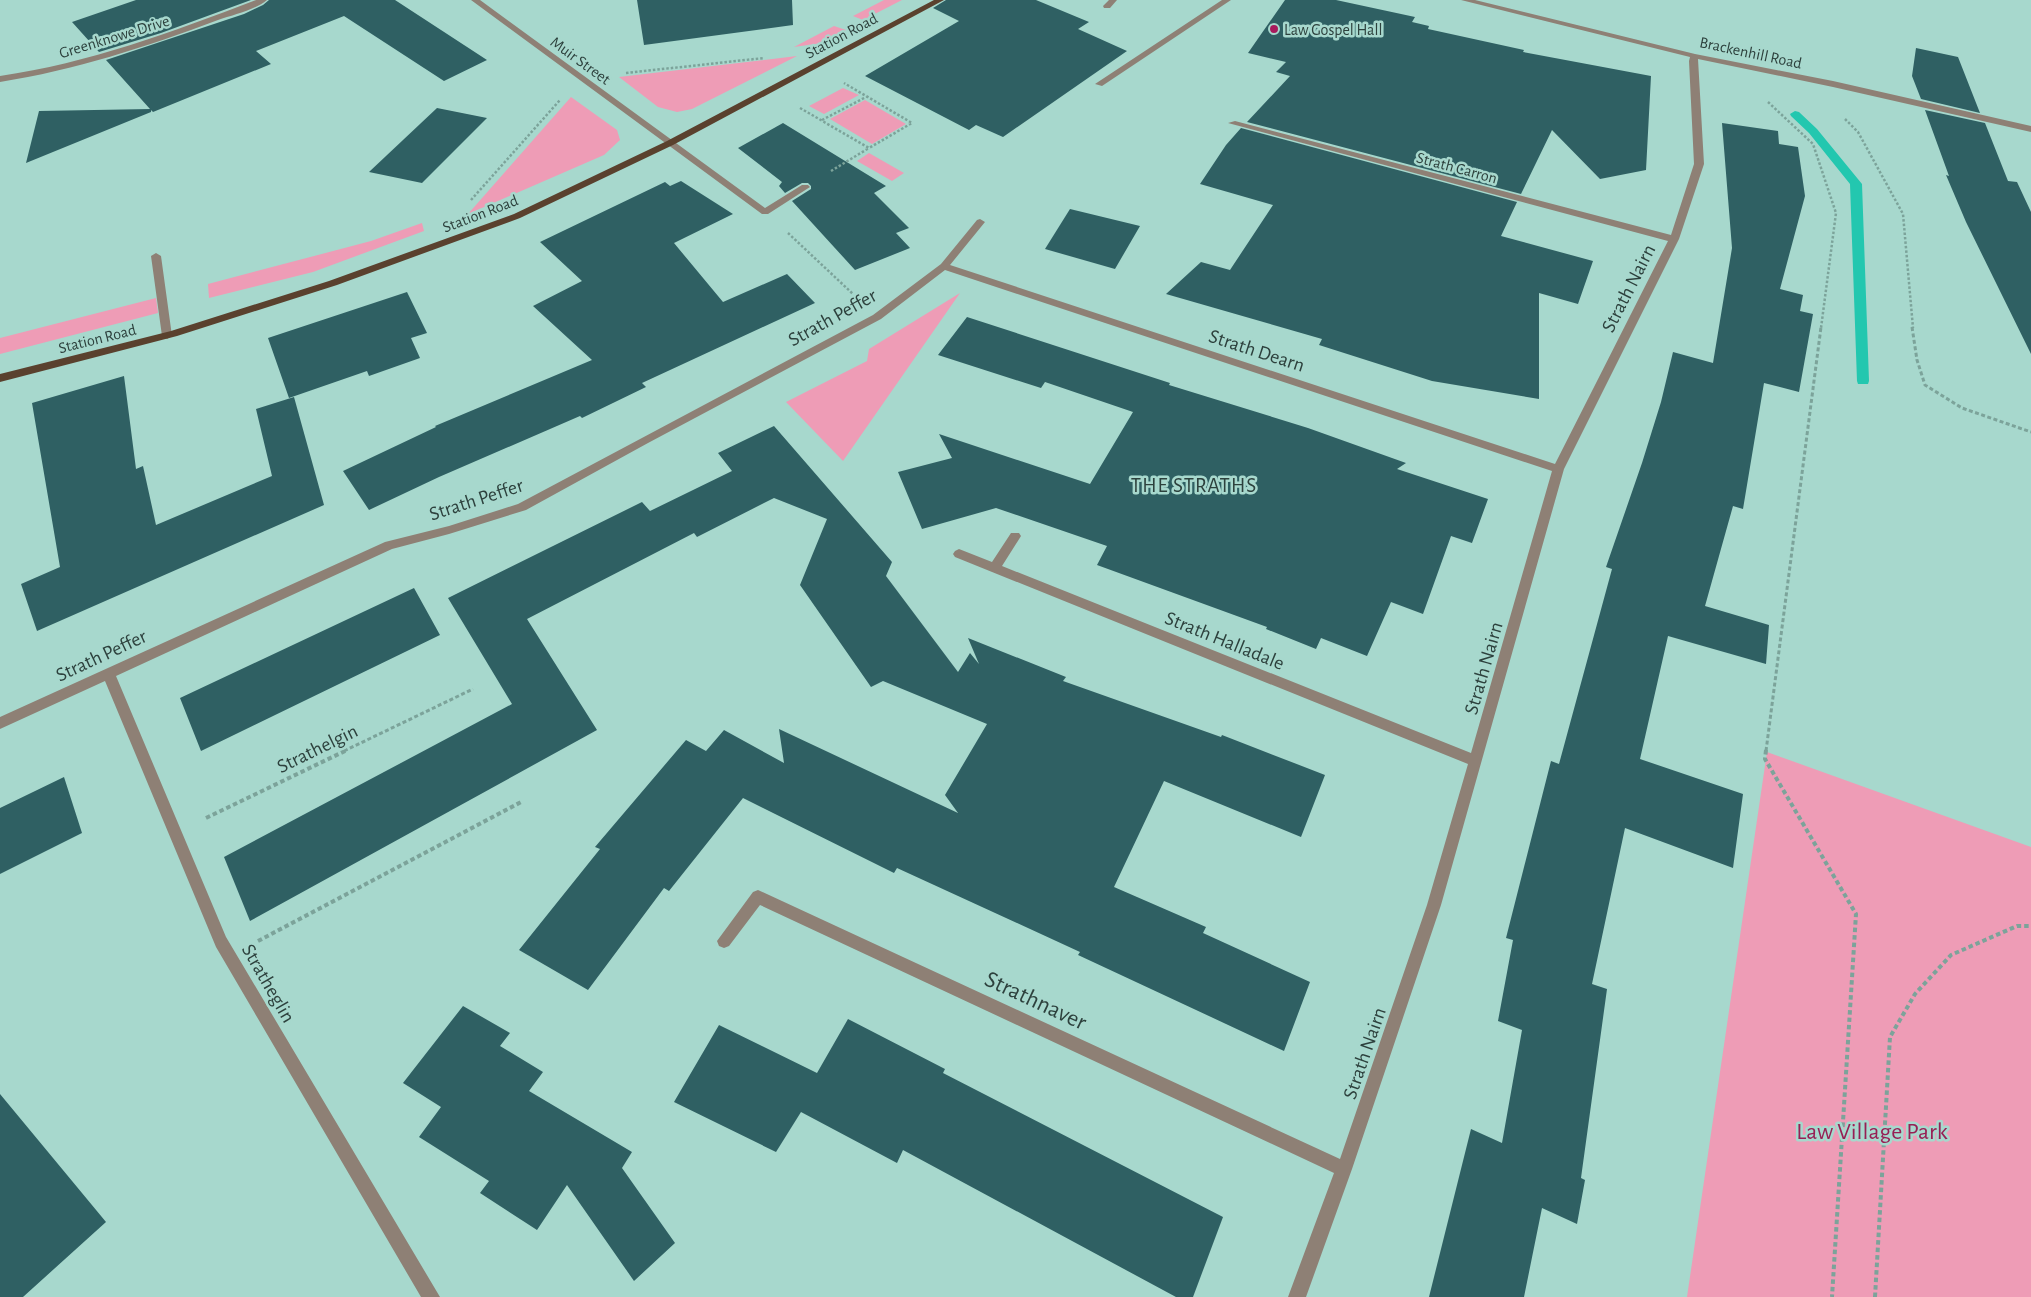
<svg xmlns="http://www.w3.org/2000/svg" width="2031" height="1297" viewBox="0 0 2031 1297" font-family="'Alegreya Sans',sans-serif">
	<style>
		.green { fill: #ee9cb6 }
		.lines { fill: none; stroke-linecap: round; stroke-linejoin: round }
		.stream { fill: #23c7af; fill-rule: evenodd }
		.building { fill: #2f6063 }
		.path-far2 { stroke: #7ca39a; stroke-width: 2.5; stroke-dasharray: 2.5 2; stroke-linecap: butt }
		.path-far1 { stroke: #7ca39a; stroke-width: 3; stroke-dasharray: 4 2.5; stroke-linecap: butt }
		.path { stroke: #7ca39a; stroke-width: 4; stroke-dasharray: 4.5 3; stroke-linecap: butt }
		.minor { fill: #8e8075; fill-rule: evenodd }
		.major { fill: #5a412e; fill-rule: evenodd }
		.poi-dot { fill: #a71a5c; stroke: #a7d8cd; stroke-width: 2 }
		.labels { text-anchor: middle; stroke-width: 5; stroke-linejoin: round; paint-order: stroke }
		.far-poi-label { font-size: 16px; fill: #2d413d; stroke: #a7d8cd; text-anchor: start }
		.far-street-label { font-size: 16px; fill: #2d413d; stroke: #a7d8cd }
		.street-label { font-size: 20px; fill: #2d413d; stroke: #a7d8cd }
		.neighbourhood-label { font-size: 21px; letter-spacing: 1px; fill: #2d413d; stroke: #a7d8cd }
		.near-street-label { font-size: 24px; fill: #2d413d; stroke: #a7d8cd }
		.near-park-label { font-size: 24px; fill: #971f54; stroke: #a7d8cd }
	</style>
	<rect width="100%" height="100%" fill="#a7d8cd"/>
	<path class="green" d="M884,0h18l-39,20 -10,-4z
		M834,26l12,4 -24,13 -28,4z
		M797,56l-105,53 -15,3 -19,-5 -39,-30z
		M843,88l16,7 -35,19 -15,-8z
		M571,97l46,33 3,10 -16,15 -136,59z
		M865,100l41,24 -34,20 -42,-25z
		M869,153l35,20 -12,8 -35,-20z
		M422,223l2,8 -111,41 -104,26 -1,-14 163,-43z
		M960,293l-117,168 -57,-59 81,-41 2,-12z
		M156,298l2,15 -158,41v-16z
		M1767,752l264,95v450h-344z"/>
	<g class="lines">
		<path class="stream" d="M1795,111l4,1 18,17 45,55 7,197 -1,3h-10l-1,-3 -7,-197 -41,-51 -18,-17 -1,-2z"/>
	</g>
	<path class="building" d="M136,0h115l-90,33 -62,19 -27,-30z
		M269,0h126l92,60 -43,21 -100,-65 -88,35 15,13 -118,48 -2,-2v2l-125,51 13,-52 111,-2 -44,-49 138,-46 19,-9z
		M637,0h155l1,25 -149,20z
		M946,0h90l53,22 -11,7 49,22 -124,86 -27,-12 -7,5 -104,-54 94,-55 -26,-13z
		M1285,0h51l79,17 -3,5 17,4 -1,3 96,21 -1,2 128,24 -5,94 -46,9 -48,-49 -31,64 -274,-72 43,-46 -14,-4 10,-10 -38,-9z
		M1916,48l42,9 22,56 -59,-14 -9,-23z
		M437,108l50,10 -65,65 -53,-11z
		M1925,110l60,13 23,58 9,1 14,30v142l-65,-132 -20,-47 3,1z
		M783,123l103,63 -12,7 35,35 -13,5 14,15 -55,22 -63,-69 19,-12v-3l-3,-3h-6l-17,10 -6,-7 3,-4 -44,-34z
		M1722,123l56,8 1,13 19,3 7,49 -25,93 23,6 -3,16 13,3 -14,78 -35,-9 -21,126 -10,-3 -28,100 64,19 -3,39 -98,-28 -28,123 103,35 -10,74 -108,-40 -33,156 15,5 -26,189 4,2 -8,44 -35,-16 -18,89h-95l42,-168 31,14 20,-113 -24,-9 15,-81 -7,-2 45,-177 8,3 53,-195 -6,-2 36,-104 19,-61 12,-50 40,11 19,-115z
		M1241,128l276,74 -16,34 92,25 -15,43 -39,-11v106l-107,-18 -113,-36 3,-6 -156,-45 35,-32 29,8 43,-65 -73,-21 26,-39z
		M681,181l52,33 -59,29 49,59 64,-28 28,29 -173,80 4,4 -64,31 -2,-2 -141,61 -70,33 -26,-39 93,-44 -1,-1 157,-66 -59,-54 49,-25 -42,-39 125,-60 5,4z
		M1070,209l70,17 -25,43 -70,-20z
		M407,292l20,41 -16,5 9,20 -51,18 -2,-5 -78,27 -21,-60z
		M967,317l203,66 -1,2 139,43 98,35 -9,6 91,30 -16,44 -21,-7 -28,78 -32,-12 -24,54 -46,-18 -5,11 -50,-20 1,-2 -170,-62 10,-19 -111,-38 -74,21 -24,-57 54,-14 -13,-24 151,50 43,-72 -88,-30 -4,6 -103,-33z
		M124,376l12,93 7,-3 13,59 116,-49 -16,-67 38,-12 30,108 -287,126 -16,-47 39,-17 -28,-164z
		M774,426l118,136 -6,14 72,96 12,-19 9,11 -11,-26 98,39 -3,4 158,56 1,-2 103,40 -24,62 -137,-56 -50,106 92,40 -3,6 107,49 -26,69 -206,-96 2,-3 -183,-84 -3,5 -151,-75 -74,93 -5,-3 -76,102 -69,-40 81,-101 -5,-2 91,-107 20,11 18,-21 60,33 -5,-34 179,84 -13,-18 42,-71 -104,-43 -12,6 -71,-102 27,-66 -53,-21 -77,39 -3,-4 -167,86 70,111 -347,191 -26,-64 288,-153 -64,-106 194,-96 8,9 82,-40 -14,-18z
		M414,588l26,47 -239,116 -21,-53z
		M64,777l18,56 -82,41v-66z
		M463,1006l47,27 -10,13 43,26 -14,19 103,61 -10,16 53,75 -41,38 -67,-96 -30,45 -57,-37 9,-12 -70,-44 22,-30 -38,-24z
		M848,1019l97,50 -2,4 280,144 -30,80h-17l-273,-147 -6,13 -96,-51 -25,40 -102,-50 45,-77 98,48z
		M0,1094l106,128 -83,75h-23z"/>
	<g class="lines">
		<path class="path-far2" d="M626,73l138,-15
			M1768,102l45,42 23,69 -15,115
			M800,108l69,40 43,-25 -68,-40
			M1845,119l13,13 45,82 10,114
			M822,120l44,-23
			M831,171l38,-23
			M471,200l89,-100
			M788,233l65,61"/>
		<path class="path-far1" d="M1912,327l5,33 8,25 37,23 69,24
			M344,751l129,-62
			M1766,751l55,-424"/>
		<path class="path" d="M1766,750l-1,9 91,155 -24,383
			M206,818l141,-68
			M258,941l265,-140
			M1875,1297l15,-260 25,-43 36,-39 66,-29h14"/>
		<path class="minor" d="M256,0h11c-12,10 -34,15 -49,20 -72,27 -143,50 -218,62v-6c89,-13 172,-44 256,-76z
			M471,0h9l285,208 37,-23h6l2,2 -42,27h-6z
			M1109,0h8l-7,8h-6l-1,-2z
			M1222,0h9l-129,86 -7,-2z
			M1461,0h14l220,54 138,27 198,45v6l-198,-45 -135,-28 6,105 -25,75 -115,230 -123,436 -89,264 -46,128h-18l46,-124 -574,-268 -31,41 -5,2 -5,-2 -2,-5 36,-49 5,-2 582,269 87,-254 41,-141 -513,-207 -2,-3 2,-3 4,-2 33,13 19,-29h8l2,3 -19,30 469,187 81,-282 -607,-201 -64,49 -233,124 -122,67 -77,24 -57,15 -276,127 110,261 214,360h-19l-205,-350 -111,-266 -105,48v-12l385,-175 64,-16 69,-22 355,-189 68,-51 36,-44 3,-1 5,3 -35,43 605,199 113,-223 -440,-118 7,-2 436,114 23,-71 -5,-103 1,-4z
			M156,253l5,3 11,80 -5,3 -5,-3 -11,-80z"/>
		<path class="major" d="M934,0h10l-271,145 -153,73 -183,67 -160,51 -177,46v-8l171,-43 158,-50 185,-67 153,-73z"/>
	</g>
	<circle class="poi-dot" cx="1274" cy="29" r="5"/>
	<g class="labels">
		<g class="far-poi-label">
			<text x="1284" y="35">Law Gospel Hall</text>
		</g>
		<g class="far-street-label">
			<text transform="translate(841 35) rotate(-28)" y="6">Station Road</text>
			<text transform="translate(114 36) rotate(-17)" y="6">Greenknowe Drive</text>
			<text transform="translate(1751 52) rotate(12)" y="6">Brackenhill Road</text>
			<text transform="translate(581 60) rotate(36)" y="6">Muir Street</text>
			<text transform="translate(1457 167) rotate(15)" y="6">Strath Carron</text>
			<text transform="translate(480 213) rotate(-21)" y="6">Station Road</text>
			<text transform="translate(97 338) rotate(-14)" y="6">Station Road</text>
		</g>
		<g class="street-label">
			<text transform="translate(1628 288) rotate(-63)" y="7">Strath Nairn</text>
			<text transform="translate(832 317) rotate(-29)" y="7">Strath Peffer</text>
			<text transform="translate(1257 350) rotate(18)" y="7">Strath Dearn</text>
			<text transform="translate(476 499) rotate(-18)" y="7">Strath Peffer</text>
			<text transform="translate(1225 640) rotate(22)" y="7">Strath Halladale</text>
			<text transform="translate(101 655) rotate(-25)" y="7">Strath Peffer</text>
			<text transform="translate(1483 668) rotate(-74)" y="7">Strath Nairn</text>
			<text transform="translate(317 748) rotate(-26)" y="7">Strathelgin</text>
			<text transform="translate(269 983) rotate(60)" y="7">Stratheglin</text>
			<text transform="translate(1364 1053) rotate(-71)" y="7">Strath Nairn</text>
		</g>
		<g class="neighbourhood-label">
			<text x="1194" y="492">THE STRATHS</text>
		</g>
		<g class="near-street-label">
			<text transform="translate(1036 1000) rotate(25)" y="8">Strathnaver</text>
		</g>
		<g class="near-park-label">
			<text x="1872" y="1139">Law Village Park</text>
		</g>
	</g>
</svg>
